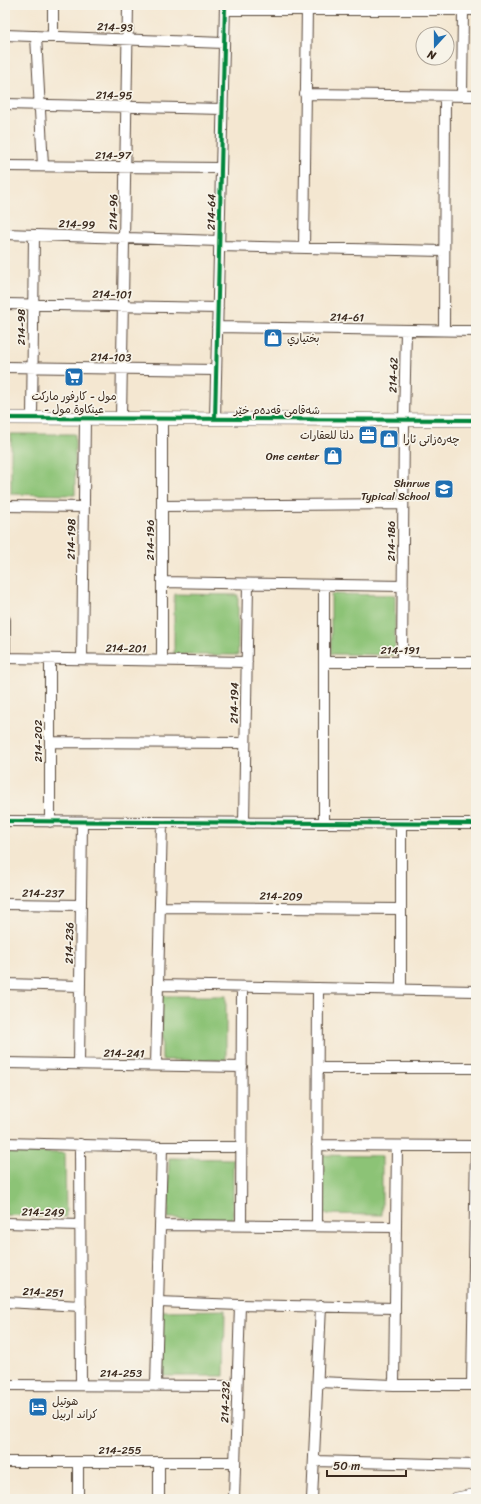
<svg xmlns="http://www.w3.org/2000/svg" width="481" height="1504" viewBox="0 0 481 1504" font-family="Sriracha,'Playpen Sans Arabic',sans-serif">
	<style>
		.green { fill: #8cc376; stroke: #64764a }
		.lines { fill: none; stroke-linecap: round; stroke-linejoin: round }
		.minor-casing { stroke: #574639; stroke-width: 12 }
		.tertiary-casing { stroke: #574639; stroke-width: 14 }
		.minor { stroke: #fff; stroke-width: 10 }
		.tertiary { stroke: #fff; stroke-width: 13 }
		.cycleway-casing { stroke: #f7f3e8; stroke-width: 6 }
		.cycleway { stroke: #00873e; stroke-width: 4 }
		.labels { text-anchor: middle; stroke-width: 3.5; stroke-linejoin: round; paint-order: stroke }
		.street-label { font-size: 11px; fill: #3b2a1e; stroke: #f7f3e8 }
		.poi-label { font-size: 11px; fill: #3b2a1e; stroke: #f7f3e8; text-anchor: start }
	</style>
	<rect width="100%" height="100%" fill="#f7f3e8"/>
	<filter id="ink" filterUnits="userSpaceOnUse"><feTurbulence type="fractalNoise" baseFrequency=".025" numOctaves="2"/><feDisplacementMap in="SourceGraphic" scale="8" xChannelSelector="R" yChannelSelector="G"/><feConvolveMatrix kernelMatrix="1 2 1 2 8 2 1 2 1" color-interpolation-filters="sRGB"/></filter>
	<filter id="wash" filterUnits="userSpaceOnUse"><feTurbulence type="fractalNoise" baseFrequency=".012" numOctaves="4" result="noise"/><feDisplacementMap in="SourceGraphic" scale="16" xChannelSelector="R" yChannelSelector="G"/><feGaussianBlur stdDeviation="0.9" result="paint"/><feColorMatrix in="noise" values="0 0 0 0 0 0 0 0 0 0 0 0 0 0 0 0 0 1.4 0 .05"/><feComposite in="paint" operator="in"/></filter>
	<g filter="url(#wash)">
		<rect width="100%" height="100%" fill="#f4e7d1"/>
		<path class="green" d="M11,434h64v61l-64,-1z
			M174,594l64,1v60h-64z
			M331,594l64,1v60l-64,-1z
			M161,996h65v64h-64z
			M5,1152l60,1 1,64 -61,-2z
			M322,1155l60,1v59l-60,-1z
			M169,1158l64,1v60l-65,-1z
			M225,1310l-1,66h-62l-1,-65z"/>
	</g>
	<g filter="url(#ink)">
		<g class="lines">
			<defs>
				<path id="minor" d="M53,5v31
					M225,10h251
					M5,35l219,8
					M36,36l7,130
					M305,94l171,2
					M462,96l1,-86
					M5,104l218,5
					M5,166l216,2
					M5,234l214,7
					M219,246l225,5
					M304,248l3,-243
					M5,304l213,4
					M217,327l259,4
					M444,330l1,-234
					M5,367l211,3
					M32,418l2,-183
					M121,418l7,-413
					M215,419l10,-414
					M5,506l79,1
					M162,506l241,-2
					M162,582l241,4
					M324,585v238
					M5,620v38
					M5,658l242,4
					M50,659v163
					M82,659l3,-240
					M162,660v-241
					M324,662h152
					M402,662l2,-242 2,-90
					M50,742l195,1
					M5,821l471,3
					M244,823l4,-239
					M401,824v165
					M5,904l76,1
					M160,907l241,2
					M5,984l75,2
					M158,985l318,6
					M5,1063l237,4
					M79,1064l3,-242
					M156,1065l6,-242
					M318,1068h158
					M5,1143l157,4h79
					M80,1144l1,241
					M317,1145l159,1
					M5,1223l75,2
					M160,1225l236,2
					M241,1225l1,-238
					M317,1226l1,-238
					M5,1302l76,4
					M158,1302l82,3 155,3
					M318,1382l76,3h82
					M5,1385l232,1
					M394,1385l3,-239
					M472,1385l4,-239
					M156,1386l6,-239
					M314,1461l162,4
					M5,1462h230
					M78,1499v-37
					M159,1499v-37
					M234,1499l6,-194
					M312,1499l9,-193"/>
				<path id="tertiary" d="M5,418l471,2
					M456,1499l20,-4"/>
			</defs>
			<use href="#minor" class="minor-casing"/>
			<use href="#tertiary" class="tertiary-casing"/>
			<use href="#minor" class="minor"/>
			<use href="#tertiary" class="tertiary"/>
			<defs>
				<path id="cycleway" d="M5,418l471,2
					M215,419l10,-414
					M5,821l471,3"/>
			</defs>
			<use href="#cycleway" class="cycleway-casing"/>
			<use href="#cycleway" class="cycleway"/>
		</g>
	</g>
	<defs>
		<symbol id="shop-square" viewBox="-11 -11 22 22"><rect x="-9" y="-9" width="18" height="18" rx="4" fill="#1f6fb2" stroke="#f7f3e8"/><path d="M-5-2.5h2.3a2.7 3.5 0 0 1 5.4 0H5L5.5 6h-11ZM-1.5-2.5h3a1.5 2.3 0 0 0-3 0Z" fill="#fff"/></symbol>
		<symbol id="supermarket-square" viewBox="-11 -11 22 22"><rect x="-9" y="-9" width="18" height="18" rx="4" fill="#1f6fb2" stroke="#f7f3e8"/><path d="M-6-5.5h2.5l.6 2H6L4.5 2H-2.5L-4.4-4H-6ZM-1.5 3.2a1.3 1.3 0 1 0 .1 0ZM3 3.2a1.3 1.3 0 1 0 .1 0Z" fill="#fff"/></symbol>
		<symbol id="office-square" viewBox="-11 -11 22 22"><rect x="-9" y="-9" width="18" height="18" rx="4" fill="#1f6fb2" stroke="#f7f3e8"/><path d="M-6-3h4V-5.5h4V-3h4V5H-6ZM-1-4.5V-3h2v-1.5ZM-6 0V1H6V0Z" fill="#fff"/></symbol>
		<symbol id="school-square" viewBox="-11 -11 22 22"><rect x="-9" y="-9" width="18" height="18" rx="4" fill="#1f6fb2" stroke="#f7f3e8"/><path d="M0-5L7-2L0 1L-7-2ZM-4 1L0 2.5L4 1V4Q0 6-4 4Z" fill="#fff"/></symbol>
		<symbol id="hotel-square" viewBox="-11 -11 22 22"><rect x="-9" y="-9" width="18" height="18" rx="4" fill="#1f6fb2" stroke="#f7f3e8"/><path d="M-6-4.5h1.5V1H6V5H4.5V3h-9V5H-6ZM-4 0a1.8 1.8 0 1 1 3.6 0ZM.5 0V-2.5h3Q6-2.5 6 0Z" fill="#fff"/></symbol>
	</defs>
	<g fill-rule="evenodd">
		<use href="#shop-square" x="262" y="327" width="22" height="22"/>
		<use href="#supermarket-square" x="63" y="366" width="22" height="22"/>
		<use href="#office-square" x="357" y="424" width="22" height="22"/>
		<use href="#shop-square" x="378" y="428" width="22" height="22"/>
		<use href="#shop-square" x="322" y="445" width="22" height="22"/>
		<use href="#school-square" x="433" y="478" width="22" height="22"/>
		<use href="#hotel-square" x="27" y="1396" width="22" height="22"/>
	</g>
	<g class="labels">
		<g class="street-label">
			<text transform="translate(115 27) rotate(2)" y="4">214-93</text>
			<text transform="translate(114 95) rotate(1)" y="4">214-95</text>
			<text x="113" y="159">214-97</text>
			<text transform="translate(113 212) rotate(-89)" y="4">214-96</text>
			<text transform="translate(211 212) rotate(-89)" y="4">214-64</text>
			<text transform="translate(77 224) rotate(2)" y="4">214-99</text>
			<text transform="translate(112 294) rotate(1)" y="4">214-101</text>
			<text transform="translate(347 317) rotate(1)" y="4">214-61</text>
			<text transform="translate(21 327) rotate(-90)" y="4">214-98</text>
			<text transform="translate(111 357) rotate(1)" y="4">214-103</text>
			<text transform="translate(393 375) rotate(-88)" y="4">214-62</text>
			<text x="277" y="414">شەقامی قەدەم خێر</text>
			<text transform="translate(71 539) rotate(-89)" y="4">214-198</text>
			<text transform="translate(150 540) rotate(-90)" y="4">214-196</text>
			<text transform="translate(391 541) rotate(-90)" y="4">214-186</text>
			<text transform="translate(126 648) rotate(1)" y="4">214-201</text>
			<text x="400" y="654">214-191</text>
			<text transform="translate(234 703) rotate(-89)" y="4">214-194</text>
			<text transform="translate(38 741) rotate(-90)" y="4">214-202</text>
			<text transform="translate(43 893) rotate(1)" y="4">214-237</text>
			<text transform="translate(281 896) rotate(1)" y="4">214-209</text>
			<text transform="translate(69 943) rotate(-89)" y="4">214-236</text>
			<text transform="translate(124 1053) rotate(1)" y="4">214-241</text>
			<text transform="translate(43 1212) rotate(1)" y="4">214-249</text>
			<text transform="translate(43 1292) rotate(3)" y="4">214-251</text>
			<text x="121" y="1377">214-253</text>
			<text transform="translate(225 1402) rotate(-88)" y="4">214-232</text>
			<text x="120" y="1454">214-255</text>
		</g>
		<g class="poi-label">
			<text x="287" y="342">بختياري</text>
			<text x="74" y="400" text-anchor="middle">مول - كارفور ماركت<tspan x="74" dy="13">- عينكاوة مول</tspan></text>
			<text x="354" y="439" text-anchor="end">دلتا للعقارات</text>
			<text x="403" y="443">چەرەزاتی ئارا</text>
			<text x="319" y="460" text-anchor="end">One center</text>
			<text x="430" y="487" text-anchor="end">Shnrwe<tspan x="430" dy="13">Typical School</tspan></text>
			<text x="52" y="1405">هوتيل<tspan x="52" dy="13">كراند اربيل</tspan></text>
		</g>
	</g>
	<rect width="481" height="1504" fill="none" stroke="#f7f3e8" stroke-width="20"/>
	<g transform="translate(435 46) rotate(201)"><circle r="19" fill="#f7f3e8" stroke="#aca397"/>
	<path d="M0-3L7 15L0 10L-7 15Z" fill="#1f6fb2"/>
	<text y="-6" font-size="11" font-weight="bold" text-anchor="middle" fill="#3b2a1e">N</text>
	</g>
	<path d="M327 1470v6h79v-6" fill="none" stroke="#3b2a1e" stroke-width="2"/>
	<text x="333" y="1470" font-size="12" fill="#3b2a1e" stroke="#f7f3e8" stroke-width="3" paint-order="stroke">50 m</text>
</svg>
